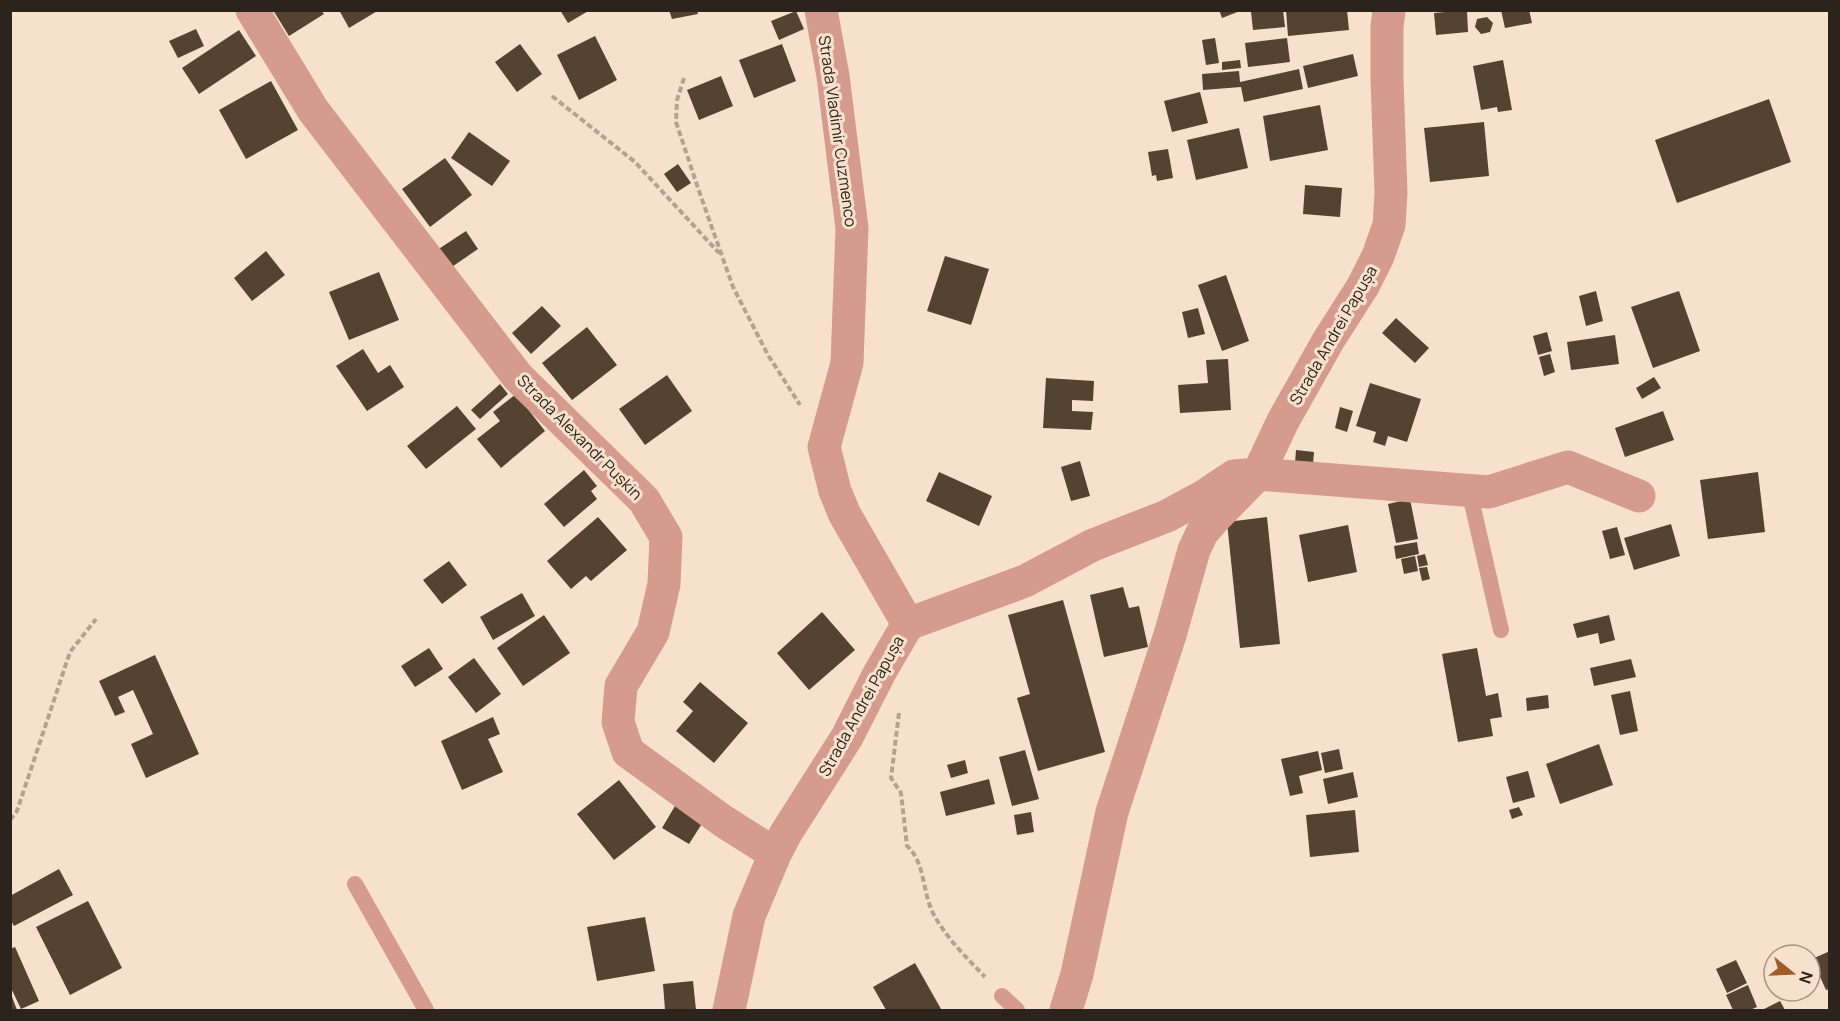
<svg xmlns="http://www.w3.org/2000/svg" width="1840" height="1021" viewBox="0 0 1840 1021" font-family="Manrope,sans-serif">
	<style>
		.building { fill: #534330 }
		.lines { fill: none; stroke-linecap: round; stroke-linejoin: round }
		.path { stroke: #b5a392; stroke-width: 4; stroke-dasharray: 6 3; stroke-linecap: butt }
		.lane { stroke: #d49b8e; stroke-width: 16 }
		.street { stroke: #d49b8e; stroke-width: 33 }
		.labels { text-anchor: middle; stroke-width: 6; stroke-linejoin: round; paint-order: stroke }
		.street-label { font-size: 16px; fill: #2c241c; stroke: #f8e1cc }
	</style>
	<rect width="100%" height="100%" fill="#f8e1cc"/>
	<path class="building" d="M273,10h48l3,4 -35,22z
		M339,10h40l-30,18z
		M560,10h30l-22,13z
		M669,10h28l1,4 -26,5z
		M1219,10h21v1l-18,7z
		M1267,10h16l2,17 -32,3 -2,-18z
		M1286,10h61l2,20 -61,6z
		M1467,10l1,22 -32,3 -2,-22z
		M1501,10h28l3,13 -27,5z
		M796,11l8,18 -25,11 -8,-19z
		M1487,17l6,6 -3,9 -9,2 -6,-7 2,-8z
		M196,29l8,17 -26,12 -9,-17z
		M239,30l17,26 -57,38 -17,-26z
		M595,36l22,44 -38,20 -22,-45z
		M1215,38l4,25 -13,2 -4,-25z
		M1287,38l3,24 -42,5 -3,-24z
		M520,44l22,30 -25,18 -22,-30z
		M782,44l14,37 -42,17 -15,-38z
		M1353,54l5,22 -50,12 -5,-22z
		M1240,60l1,8 -19,2v-8z
		M1503,60l9,50 -14,2 -1,-5 -16,3 -8,-44z
		M1299,69l4,20 -59,13 -3,-15 -38,3 -1,-16 37,-3 1,11z
		M721,76l12,30 -34,14 -12,-30z
		M271,81l27,49 -52,29 -27,-49z
		M1200,92l8,31 -36,9 -8,-31z
		M1769,99l22,63 -114,41 -22,-63z
		M1320,105l8,45 -58,11 -7,-45z
		M1484,122l5,54 -59,6 -6,-54z
		M1239,128l9,40 -52,12 -9,-40z
		M469,132l41,29 -18,25 -41,-28z
		M1168,149l5,29 -16,3 -1,-6 -4,1 -4,-24z
		M445,158l27,37 -42,32 -28,-38z
		M678,164l13,19 -14,9 -13,-18z
		M1305,185l37,3 -2,29 -37,-3z
		M466,231l12,18 -35,24 -12,-19z
		M266,251l19,24 -33,26 -18,-23z
		M945,256l44,13 -18,56 -44,-14z
		M379,272l20,48 -50,20 -20,-48z
		M1226,275l23,66 -27,10 -24,-66z
		M1596,291l7,30 -17,5 -7,-30z
		M1679,291l21,60 -47,17 -22,-61z
		M542,306l19,20 -30,28 -19,-21z
		M1198,308l7,26 -17,4 -6,-26z
		M1396,318l33,30 -14,15 -33,-30z
		M587,327l30,38 -45,35 -30,-37z
		M1547,332l5,19 -14,4 -5,-19z
		M1615,335l4,29 -48,6 -4,-28z
		M363,349l15,24 12,-8 14,22 -37,24 -31,-45z
		M1550,354l5,18 -11,4 -5,-19z
		M1228,359l3,51 -51,3 -2,-28 30,-2 -2,-23z
		M667,375l25,36 -47,34 -26,-36z
		M1654,377l7,11 -19,11 -6,-11z
		M1046,378l48,3 -1,20 -21,-1v11l21,1 -2,18 -48,-2z
		M1370,383l51,16 -14,43 -19,-6 -3,10 -12,-4 3,-10 -20,-6z
		M500,384l8,10 -28,25 -9,-9z
		M516,394l29,37 -44,37 -24,-29 23,-18 -7,-9z
		M457,406l19,23 -50,40 -19,-23z
		M1340,407l13,4 -6,21 -12,-4z
		M1663,411l11,29 -49,17 -10,-29z
		M1296,450l18,2 -1,12 -18,-1z
		M1080,461l10,35 -19,5 -10,-34z
		M584,470l13,16 -6,5 6,8 -33,28 -20,-23z
		M939,472l53,24 -13,30 -53,-25z
		M1758,472l7,60 -57,7 -8,-59z
		M1410,499l8,40 -22,4 -8,-39z
		M598,517l29,33 -36,31 -5,-5 -15,13 -24,-28z
		M1267,517l13,127 -40,4 -13,-126z
		M1671,524l9,32 -46,14 -10,-32z
		M1348,525l9,47 -49,10 -9,-47z
		M1617,527l8,28 -15,4 -8,-28z
		M1417,542l2,12 -23,5 -2,-13z
		M1425,554l3,11 -9,2 -2,-11z
		M1415,556l3,15 -14,3 -3,-15z
		M449,561l18,24 -25,19 -19,-24z
		M1427,567l3,12 -8,2 -3,-13z
		M1123,587l6,21 10,-2 9,41 -44,10 -14,-62z
		M522,593l13,23 -42,24 -13,-23z
		M1063,600l42,152 -67,19 -21,-73 13,-4 -22,-79z
		M822,612l33,38 -46,40 -32,-37z
		M544,615l26,38 -47,33 -26,-38z
		M1609,615l6,25 -15,4 -2,-11 -21,5 -4,-14z
		M429,648l14,21 -28,18 -14,-21z
		M1477,648l9,48 12,-3 4,24 -12,2 3,17 -35,6 -16,-88z
		M155,655l44,99 -53,24 -15,-34 22,-10 -20,-44 -15,7 7,15 -10,4 -16,-35z
		M474,658l27,36 -25,19 -28,-36z
		M1631,659l5,18 -42,9 -4,-18z
		M700,682l48,41 -34,40 -38,-32 17,-20 -10,-9z
		M1630,691l8,40 -18,4 -9,-40z
		M1548,695l1,13 -22,3 -1,-13z
		M493,717l7,17 -12,5 15,33 -41,18 -21,-49z
		M1599,744l14,41 -53,19 -14,-40z
		M1339,749l4,20 -18,4 -4,-20z
		M1025,750l14,49 -27,7 -13,-49z
		M1318,751l4,19 -23,6 4,17 -13,3 -9,-37z
		M965,760l3,13 -17,5 -4,-13z
		M1528,771l7,26 -22,6 -7,-26z
		M1353,772l5,25 -30,7 -5,-25z
		M989,779l6,25 -49,12 -6,-24z
		M619,780l37,47 -42,33 -37,-46z
		M675,806l28,16 -14,22 -27,-16z
		M1519,807l4,8 -11,4 -3,-9z
		M1355,810l4,42 -49,5 -4,-42z
		M1031,812l3,20 -17,3 -3,-20z
		M59,869l14,26 -59,31 -4,-7v-23z
		M88,901l34,67 -52,27 -34,-68z
		M645,917l10,54 -58,10 -10,-54z
		M15,947l24,54 -18,8 -11,-23v-37z
		M1830,951v38l-4,1 -14,-31z
		M1736,960l11,23 -20,10 -11,-24z
		M915,963l26,46 -55,1 -13,-23z
		M693,981l3,29h-31l-2,-26z
		M1748,985l9,22 -7,3h-17l-7,-15z
		M10,994h1l6,16h-7z
		M1780,1001l5,9h-23z"/>
	<g class="lines">
		<path class="path" d="M684,78l-7,22 -1,22 23,69 34,96 35,68 32,50
			M552,96l83,66 84,91
			M899,713l-8,65 10,15 6,53c19,17 15,48 27,69 13,24 33,43 51,62
			M10,820l7,-9 53,-159 26,-33"/>
		<path class="lane" d="M1469,490l32,140
			M355,884l71,126
			M1002,996l15,14"/>
		<path class="street" d="M252,10l61,100 205,267 126,123 22,37 -2,47 -11,48 -32,54 -3,36 10,30 95,69 52,33
			M821,10l12,66 19,152 -5,135 -23,84 11,44 10,24 63,109
			M729,1010l20,-94 26,-62 11,-21 61,-96 33,-65 28,-48 117,-43 68,-36 74,-29 37,-20 30,-20 24,-2 231,18 79,-25 71,29
			M1066,1010l11,-36 35,-162 58,-177 24,-85 8,-17 12,-14 44,-45 25,-53 45,-80 35,-55 15,-30 11,-31 2,-32 -4,-113v-53l2,-17"/>
	</g>
	<g class="labels">
		<g class="street-label">
			<text transform="translate(838 131) rotate(82)" y="6">Strada Vladimir Cuzmenco</text>
			<text transform="translate(1333 335) rotate(-60)" y="6">Strada Andrei Papușa</text>
			<text transform="translate(580 437) rotate(45)" y="6">Strada Alexandr Pușkin</text>
			<text transform="translate(861 706) rotate(-61)" y="6">Strada Andrei Papușa</text>
		</g>
	</g>
	<rect width="1840" height="1021" fill="none" stroke="#2c241c" stroke-width="24"/>
	<g transform="translate(1792 973) rotate(108)"><circle r="28" fill="#f8e1cc" stroke="#a69586" stroke-width="1.5"/>
	<path d="M0-4.5L10 22L0 15L-10 22Z" fill="#9d5c28"/>
	<text y="-9" font-size="16" font-weight="bold" text-anchor="middle" fill="#2c241c">N</text>
	</g>
</svg>
